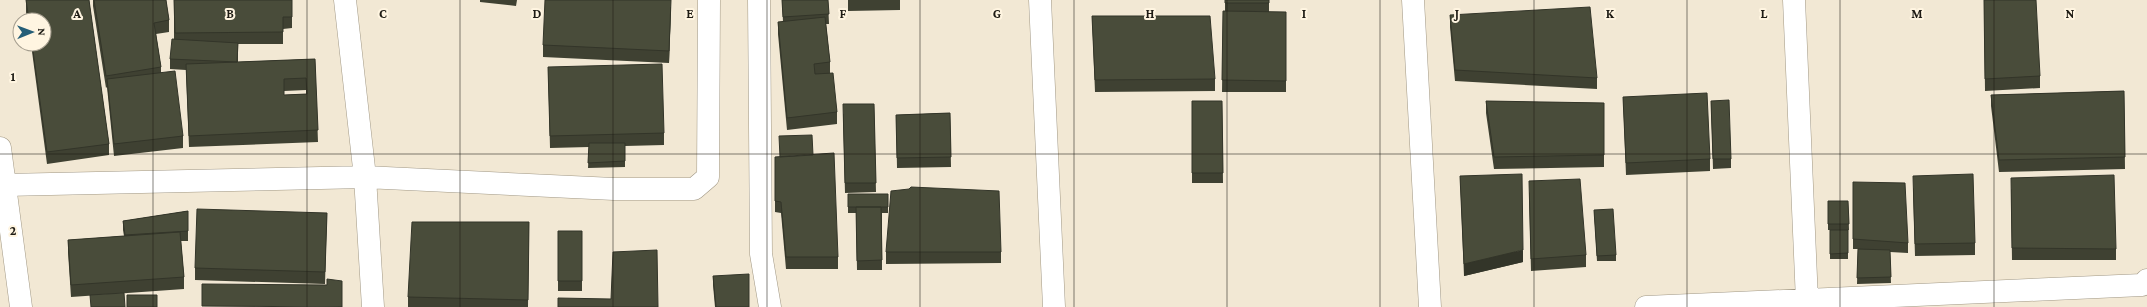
<svg xmlns="http://www.w3.org/2000/svg" width="2147" height="307" viewBox="0 0 2147 307" font-family="'Crimson Pro',serif">
	<style>
		.lines { fill: none; stroke-linecap: round; stroke-linejoin: round }
		.street-casing { stroke: #a19885; stroke-width: 23 }
		.street { stroke: #fff; stroke-width: 22 }
		.wall { fill: #3f4132; fill-rule: evenodd }
		.shaded-wall { fill: #333529 }
		.building { fill: #494c3a; stroke: #333529; fill-rule: evenodd }
		.grid { fill: none; stroke: #1e1b14; stroke-width: 1; stroke-opacity: 0.55 }
		.grid-label { font-size: 13px; text-anchor: middle; font-weight: bold; fill: #1e1b14; stroke: #fff5e1; stroke-width: 4; stroke-linejoin: round; paint-order: stroke }
	</style>
	<rect width="100%" height="100%" fill="#f2e8d4"/>
	<g class="lines">
		<defs>
			<path id="street" d="M345,0l20,177 8,130
				M759,0l2,254 9,53
				M1040,0l14,307
				M1413,0l17,307
				M1794,0l13,301
				M0,148l21,159
				M5,185l360,-8 249,12h80l14,-12 1,-176
				M1646,307l496,-22 5,-5"/>
		</defs>
		<use href="#street" class="street-casing"/>
		<use href="#street" class="street"/>
	</g>
	<path class="wall" d="M26,0h63l20,144v11l-62,9 -16,-120h13v-24h-17l-1,-8z
		M93,0h73l3,20v12l-13,2 5,33v5l22,64v12l-69,8 -7,-69 -1,1 -13,-82z
		M174,0h118v28l-9,1v15h-45v18l77,-3 3,83 -129,5 -3,-77 -16,-1v-10l4,-20zM306,90v4l-22,1v-4z
		M480,0h37l-1,6 -36,-4z
		M782,0h46l1,24h-3l4,38v11l7,39v12l-50,6 -9,-96v-12h5z
		M848,0h52v10l-52,1z
		M1225,0h44v12h17v80h-64l1,-81h2z
		M1984,0l56,76v12l-55,3z
		M671,7l-2,56 -126,-6v-12z
		M1450,15l147,63v11l-142,-8 -5,-54z
		M1092,16l123,63v12l-120,1z
		M548,67l116,66v12l-39,1v21l-37,1 1,-21 -39,1z
		M2124,91l1,78 -126,3 -8,-66v-11z
		M1623,97l87,62v12l-84,4z
		M1192,101h30l1,82h-31z
		M1486,101l118,2v64l-110,2 -8,-56z
		M1711,101l20,58v9l-18,1z
		M874,104l2,88 -31,1 -2,-79z
		M950,113l1,54 -54,1 -1,-53z
		M813,155l25,102v12h-52l-5,-56 -6,-1v-55z
		M1460,176l63,86 -59,14z
		M1853,182l55,61v10l-18,-1 1,31 -34,1 1,-35h-5z
		M1913,188l62,55v12l-60,1z
		M2011,189l105,60v11h-104z
		M1529,192l57,63v12l-55,4z
		M848,194h40v19h-6v57h-25l-1,-57h-8z
		M1828,201h20l1,29h-21z
		M1594,210l22,45v6h-19z
		M188,211v30h-7l3,36v12l-113,8 -3,-45v-12l56,-4 -1,-6v-9z
		M327,213l-2,71 -130,-4v-12z
		M529,222l-1,85h-120v-10z
		M1830,230h18v29h-18z
		M558,231h24v60h-24z
		M886,252h115v11l-115,1z
		M713,276l36,31h-34l-2,-22z"/>
	<path class="shaded-wall" d="M671,0v7l-2,56v-12z
		M1523,250v12l-59,14v-12z"/>
	<path class="building" d="M26,0h63l20,144 -62,8 -15,-108h12v-24h-15z
		M94,0h72l3,20 -15,3 7,44 -55,9z
		M174,0h118v17h-9v15l-108,1z
		M545,0h126l-2,51 -126,-6z
		M782,0h46l1,14 -46,3z
		M1225,0h44v3h-44z
		M1984,0h52l4,76 -55,3z
		M1590,7l7,71 -142,-8 -5,-55z
		M1223,11l63,1v69l-64,-1z
		M1092,16h118l5,63 -120,1z
		M825,17l5,45 -16,2 1,10 18,-1 4,39 -50,6 -9,-96z
		M172,39l66,4 -1,19 -67,-3z
		M315,59l3,71 -129,6 -3,-72zM306,78l1,16 -23,1v-16z
		M662,64l2,69 -114,3 -2,-69z
		M175,71l8,65 -69,8 -7,-65z
		M2124,91l1,66 -126,3 -8,-65z
		M1707,93l3,66 -84,4 -3,-66z
		M1729,100l2,59h-18l-2,-58z
		M1192,101h30l1,72h-31z
		M1486,101l118,2v52l-110,2z
		M843,104h31l2,79h-31z
		M950,113l1,44 -54,1 -1,-43z
		M812,135l1,20 -33,2 -1,-21z
		M589,143h36v18l-37,2z
		M834,153l4,104h-52l-5,-55 -6,-1v-44z
		M1522,174l1,76 -59,14 -4,-88z
		M1973,174l2,69 -60,1 -2,-68z
		M2114,175l2,74 -104,-1 -1,-70z
		M1580,179l6,76 -55,4 -2,-78z
		M1853,182l52,1 3,60 -55,-4z
		M911,187l88,4 2,61h-115l5,-61 18,-2z
		M848,194h40v13h-40z
		M1828,201h20l1,23h-21z
		M856,207h25l1,53 -25,1z
		M197,209l130,4 -2,59 -130,-4z
		M1613,209l3,46 -19,1 -3,-46z
		M188,211v20l-63,4 -2,-14z
		M412,222h117l-1,78 -120,-3z
		M1830,230h18v23l-18,1z
		M558,231h24v50h-24z
		M180,232l4,45 -113,8 -3,-45z
		M1858,249l32,1 1,27 -34,1z
		M657,250l1,57h-100v-9l53,1 2,-47z
		M749,274v33h-33l-3,-31z
		M327,279l15,2v26l-140,-1v-22l125,1z
		M124,293l1,14h-34l-1,-12z
		M127,295h30v12h-30z"/>
	<path class="grid" d="M153,0v307M307,0v307M460,0v307M613,0v307M767,0v307M920,0v307M1074,0v307M1227,0v307M1380,0v307M1534,0v307M1687,0v307M1840,0v307M1994,0v307M0,154h2147"/>
	<g class="grid-label">
		<text x="77" y="18">A</text>
		<text x="230" y="18">B</text>
		<text x="383" y="18">C</text>
		<text x="537" y="18">D</text>
		<text x="690" y="18">E</text>
		<text x="843" y="18">F</text>
		<text x="997" y="18">G</text>
		<text x="1150" y="18">H</text>
		<text x="1304" y="18">I</text>
		<text x="1457" y="18">J</text>
		<text x="1610" y="18">K</text>
		<text x="1764" y="18">L</text>
		<text x="1917" y="18">M</text>
		<text x="2070" y="18">N</text>
		<text x="13" y="81">1</text>
		<text x="13" y="235">2</text>
	</g>
	<g transform="translate(32 32) rotate(89)"><circle r="19" fill="#fff5e1" stroke="#a59e8f"/>
	<path d="M0-3L7 15L0 10L-7 15Z" fill="#255e77"/>
	<text y="-6" font-size="11" font-weight="bold" text-anchor="middle" fill="#1e1b14">N</text>
	</g>
</svg>
